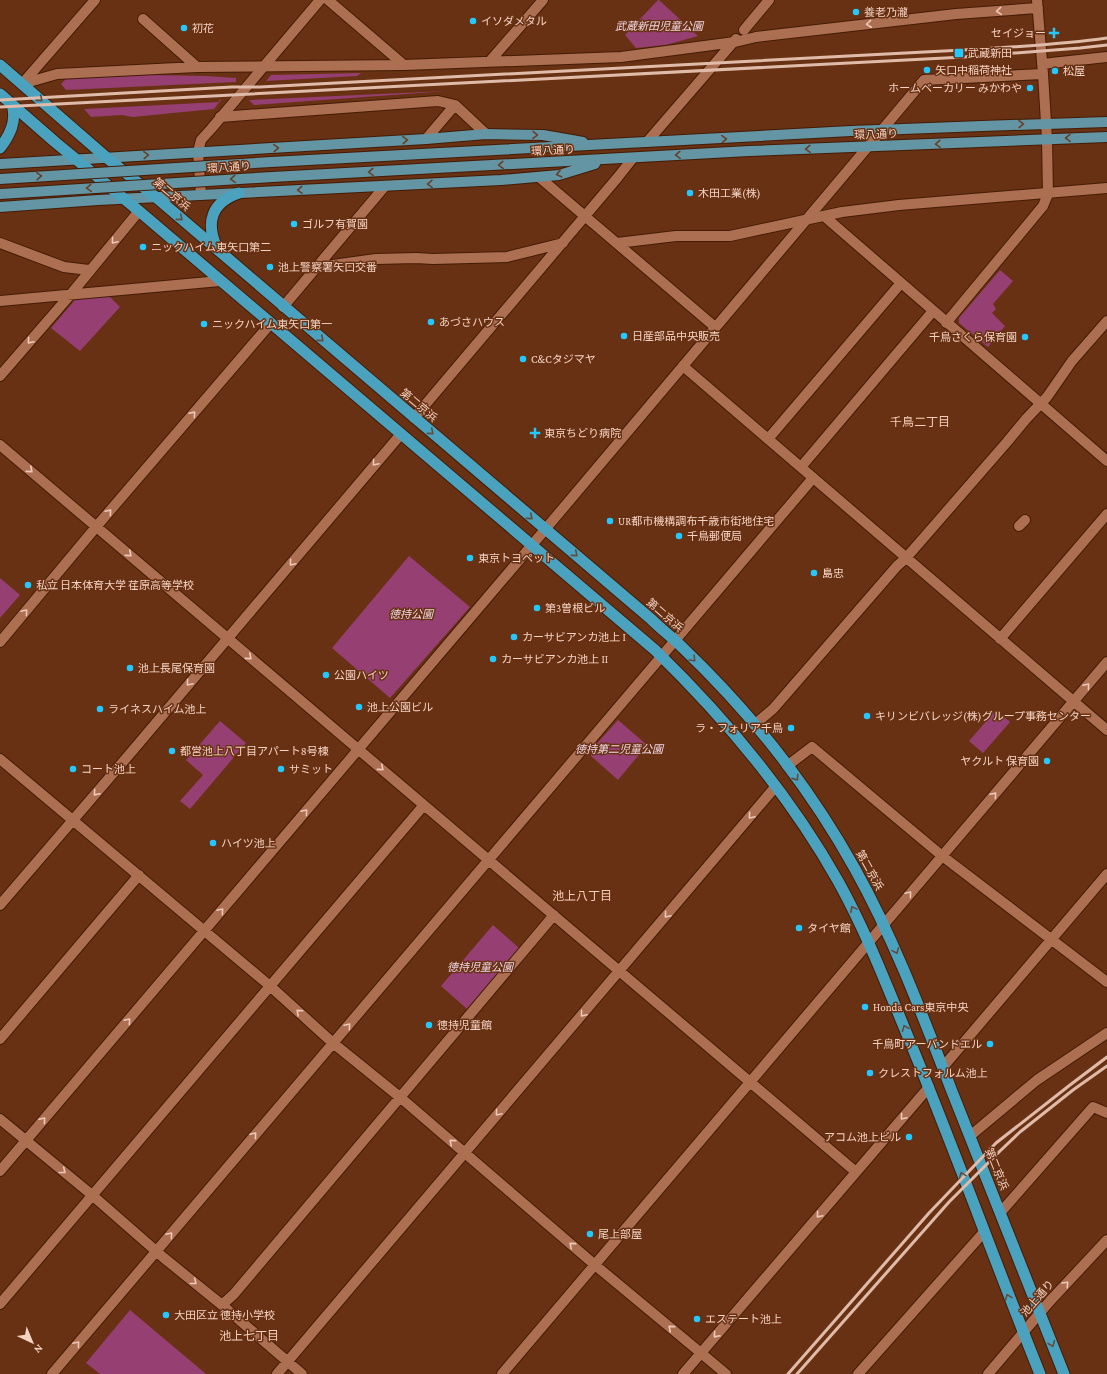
<svg xmlns="http://www.w3.org/2000/svg" width="1107" height="1374" viewBox="0 0 1107 1374" font-family="'Crimson Pro','Noto Sans JP',serif">
	<style>
		.green { fill: #963f72 }
		.lines { fill: none; stroke-linecap: round; stroke-linejoin: round }
		.minor-casing { stroke: #441c05; stroke-width: 12 }
		.tertiary-casing { stroke: #441c05; stroke-width: 12 }
		.secondary-casing { stroke: #441c05; stroke-width: 12 }
		.primary-casing { stroke: #441c05; stroke-width: 12 }
		.trunk-casing { stroke: #441c05; stroke-width: 13 }
		.minor { stroke: #ac6f52; stroke-width: 10 }
		.tertiary { stroke: #ac6f52; stroke-width: 10 }
		.secondary { stroke: #ac6f52; stroke-width: 10 }
		.primary { stroke: #6395a4; stroke-width: 10 }
		.trunk { stroke: #4aa2bf; stroke-width: 11 }
		.rail { stroke: #e1bba9; stroke-width: 3 }
		.primary-bridge-casing { stroke: #441c05; stroke-width: 12; stroke-linecap: butt }
		.primary-bridge { stroke: #6395a4; stroke-width: 10 }
		.oneway { stroke: #eec8b7 }
		.oneway2 { stroke: #604d3e }
		.oneway3 { stroke: #674029 }
		.poi-dot { fill: #23c9fe; stroke: #683113; stroke-width: 1.5 }
		.labels { text-anchor: middle; stroke-width: 3; stroke-linejoin: round; paint-order: stroke }
		.poi-label { font-size: 11px; fill: #f5d2c2; stroke: #683113; text-anchor: start }
		.park-label { font-size: 11px; font-style: italic; fill: #f0d6e3; stroke: #683113 }
		.street-label { font-size: 11px; fill: #f5d2c2; stroke: #683113 }
		.neighbourhood-label { font-size: 12px; fill: #f6cdba; stroke: #683113 }
	</style>
	<rect width="100%" height="100%" fill="#683113"/>
	<path class="green" d="M658,0h1l39,36 -32,9 -30,3 -11,-13z
		M361,73l-4,3 -91,5 5,-6z
		M149,75l58,1 29,2v4l-170,8 -5,-6 6,-6z
		M447,91l-193,14 -5,-5z
		M219,100h2l-7,9 -81,8 -11,-2 -31,2 -7,-8 135,-7z
		M1000,270l13,11 -20,23 3,5 -4,4 13,13 -17,21 -29,-24v-5z
		M80,294h27l13,13 -40,44 -29,-23z
		M409,556l61,51 -80,91 -58,-50z
		M0,578l20,17 -20,23z
		M996,710l14,12 -27,31 -14,-12z
		M618,720l29,25 -29,35 -27,-24v-6z
		M220,721l26,22 -56,66 -10,-8 23,-26 -17,-15z
		M493,925l26,23 -52,61 -26,-23z
		M130,1310l76,64h-106l-14,-11z"/>
	<g class="lines">
		<defs>
			<path id="minor" d="M1037,0l6,74 4,65
				M143,19l54,48
				M490,61l53,-61
				M1042,64l65,-7
				M22,84l35,-10 140,-7 207,-2 217,-8 114,-15 21,-5 200,-23 82,-6
				M22,84l73,-84
				M220,117l218,-16 17,4 31,29
				M882,130l42,-50 119,-6
				M426,139l29,-34
				M647,142l89,-103
				M198,152l3,43
				M539,177l176,150
				M0,243l64,24 25,3
				M617,243l59,-7h54l112,-24 57,-7 208,-17
				M318,267l58,-8 40,-1 17,1 74,-2 56,-14
				M0,301l220,-20
				M283,307l102,-121
				M683,366l424,364
				M0,376l71,-82 68,-83
				M414,418l204,-241 15,-19
				M768,439l133,-156
				M0,445l856,727
				M801,467l132,-156
				M1019,526l6,-6
				M1000,639l107,-125
				M0,642l96,-115 175,-204
				M754,725l19,-16 124,-143 9,-8 34,-39 67,-77 19,-23 21,-22 25,-36 35,-40
				M0,759l270,227 63,57 68,55 194,167 106,88
				M787,766l25,-19 129,108 166,127
				M0,905l128,-149 273,-322
				M0,1039l139,-164
				M943,1067l164,-193
				M0,1119l92,76 72,63 58,47 80,69
				M970,1136l67,-56 70,-47
				M0,1171l532,-626
				M1000,1213l93,-106 14,6
				M0,1304l424,-499
				M222,1305l12,-11 320,-379
				M52,1374l609,-717
				M277,1374l499,-588
				M502,1374l605,-712
				M683,1374l246,-287
				M858,1374l126,-142"/>
			<path id="tertiary" d="M328,0l76,65
				M744,30l25,-30
				M198,152l3,-12 10,-11 109,-129
				M824,216l283,245
				M946,323l97,-117 5,-12 -1,-55
				M532,545l350,-415
				M661,657l152,-179
				M701,1353l25,21"/>
			<path id="secondary" d="M988,1374l62,-73 57,-61"/>
			<path id="primary" d="M271,162l580,-31 131,-5 125,-4
				M0,164l426,-25 60,-5 57,1 40,7
				M272,177l477,-26 358,-14
				M0,207l98,-7 403,-20 58,-5 36,-11"/>
			<path id="trunk" d="M0,65l107,93 50,40 494,421c10,10 22,19 32,29 67,64 127,140 172,221 39,70 67,145 96,220 38,95 75,190 113,285
				M0,94l55,48 84,69 516,439c71,69 134,144 183,231 29,52 50,108 73,163 45,109 85,221 129,330
				M0,148c10,-13 17,-27 12,-44
				M217,248c-12,-26 -5,-46 22,-55"/>
		</defs>
		<use href="#minor" class="minor-casing"/>
		<use href="#tertiary" class="tertiary-casing"/>
		<use href="#secondary" class="secondary-casing"/>
		<use href="#primary" class="primary-casing"/>
		<use href="#trunk" class="trunk-casing"/>
		<use href="#minor" class="minor"/>
		<use href="#tertiary" class="tertiary"/>
		<use href="#secondary" class="secondary"/>
		<use href="#primary" class="primary"/>
		<use href="#trunk" class="trunk"/>
		<path class="rail" d="M0,100l232,-13h28l703,-37c48,-3 96,-5 144,-12
			M0,107l964,-50 116,-9 27,-3
			M788,1374l141,-161 67,-70 74,-58 37,-28
			M797,1374l152,-172 51,-51 20,-19 53,-42 34,-24"/>
		<defs>
			<path id="primary-bridge" d="M0,179l271,-17
				M0,194l272,-17"/>
		</defs>
		<use href="#primary-bridge" class="primary-bridge-casing"/>
		<use href="#primary-bridge" class="primary-bridge"/>
	</g>
	<defs><path id="oneway-chevron" d="M-2-3.5L2.5 0L-2 3.5" fill="none" stroke-width="1.6" stroke-linecap="round" stroke-linejoin="round"/></defs>
	<g class="oneway">
		<use href="#oneway-chevron" transform="translate(999 11) rotate(175)"/>
		<use href="#oneway-chevron" transform="translate(869 24) rotate(174)"/>
		<use href="#oneway-chevron" transform="translate(114 241) rotate(130)"/>
		<use href="#oneway-chevron" transform="translate(30 341) rotate(131)"/>
		<use href="#oneway-chevron" transform="translate(193 414) rotate(-49)"/>
		<use href="#oneway-chevron" transform="translate(375 463) rotate(130)"/>
		<use href="#oneway-chevron" transform="translate(30 470) rotate(40)"/>
		<use href="#oneway-chevron" transform="translate(109 512) rotate(-49)"/>
		<use href="#oneway-chevron" transform="translate(129 554) rotate(40)"/>
		<use href="#oneway-chevron" transform="translate(292 563) rotate(130)"/>
		<use href="#oneway-chevron" transform="translate(25 612) rotate(-50)"/>
		<use href="#oneway-chevron" transform="translate(249 657) rotate(40)"/>
		<use href="#oneway-chevron" transform="translate(189 683) rotate(130)"/>
		<use href="#oneway-chevron" transform="translate(1087 686) rotate(-50)"/>
		<use href="#oneway-chevron" transform="translate(381 768) rotate(40)"/>
		<use href="#oneway-chevron" transform="translate(96 793) rotate(131)"/>
		<use href="#oneway-chevron" transform="translate(994 795) rotate(-49)"/>
		<use href="#oneway-chevron" transform="translate(305 812) rotate(-50)"/>
		<use href="#oneway-chevron" transform="translate(751 816) rotate(130)"/>
		<use href="#oneway-chevron" transform="translate(909 894) rotate(-50)"/>
		<use href="#oneway-chevron" transform="translate(221 911) rotate(-50)"/>
		<use href="#oneway-chevron" transform="translate(667 915) rotate(130)"/>
		<use href="#oneway-chevron" transform="translate(299 1012) rotate(-138)"/>
		<use href="#oneway-chevron" transform="translate(583 1014) rotate(130)"/>
		<use href="#oneway-chevron" transform="translate(128 1021) rotate(-50)"/>
		<use href="#oneway-chevron" transform="translate(348 1026) rotate(-50)"/>
		<use href="#oneway-chevron" transform="translate(498 1113) rotate(130)"/>
		<use href="#oneway-chevron" transform="translate(903 1117) rotate(130)"/>
		<use href="#oneway-chevron" transform="translate(43 1120) rotate(-50)"/>
		<use href="#oneway-chevron" transform="translate(254 1135) rotate(-50)"/>
		<use href="#oneway-chevron" transform="translate(452 1142) rotate(-139)"/>
		<use href="#oneway-chevron" transform="translate(63 1171) rotate(39)"/>
		<use href="#oneway-chevron" transform="translate(819 1215) rotate(131)"/>
		<use href="#oneway-chevron" transform="translate(170 1235) rotate(-50)"/>
		<use href="#oneway-chevron" transform="translate(572 1245) rotate(-139)"/>
		<use href="#oneway-chevron" transform="translate(194 1282) rotate(39)"/>
		<use href="#oneway-chevron" transform="translate(1066 1284) rotate(-47)"/>
		<use href="#oneway-chevron" transform="translate(671 1328) rotate(-140)"/>
		<use href="#oneway-chevron" transform="translate(716 1335) rotate(131)"/>
		<use href="#oneway-chevron" transform="translate(77 1344) rotate(-50)"/>
	</g>
	<g class="oneway2">
		<use href="#oneway-chevron" transform="translate(40 99) rotate(41)"/>
		<use href="#oneway-chevron" transform="translate(180 218) rotate(40)"/>
		<use href="#oneway-chevron" transform="translate(321 339) rotate(40)"/>
		<use href="#oneway-chevron" transform="translate(431 432) rotate(40)"/>
		<use href="#oneway-chevron" transform="translate(530 517) rotate(40)"/>
		<use href="#oneway-chevron" transform="translate(575 554) rotate(40)"/>
		<use href="#oneway-chevron" transform="translate(693 659) rotate(46)"/>
		<use href="#oneway-chevron" transform="translate(796 778) rotate(55)"/>
		<use href="#oneway-chevron" transform="translate(853 909) rotate(-118)"/>
		<use href="#oneway-chevron" transform="translate(896 951) rotate(66)"/>
		<use href="#oneway-chevron" transform="translate(905 1028) rotate(-112)"/>
		<use href="#oneway-chevron" transform="translate(962 1175) rotate(-111)"/>
		<use href="#oneway-chevron" transform="translate(1008 1297) rotate(-111)"/>
		<use href="#oneway-chevron" transform="translate(1052 1344) rotate(68)"/>
	</g>
	<g class="oneway3">
		<use href="#oneway-chevron" transform="translate(1021 124) rotate(-2)"/>
		<use href="#oneway-chevron" transform="translate(535 135) rotate(1)"/>
		<use href="#oneway-chevron" transform="translate(1068 138) rotate(179)"/>
		<use href="#oneway-chevron" transform="translate(724 139) rotate(-3)"/>
		<use href="#oneway-chevron" transform="translate(405 140) rotate(-3)"/>
		<use href="#oneway-chevron" transform="translate(938 144) rotate(178)"/>
		<use href="#oneway-chevron" transform="translate(276 148) rotate(-3)"/>
		<use href="#oneway-chevron" transform="translate(808 149) rotate(177)"/>
		<use href="#oneway-chevron" transform="translate(146 155) rotate(-3)"/>
		<use href="#oneway-chevron" transform="translate(678 155) rotate(177)"/>
		<use href="#oneway-chevron" transform="translate(501 165) rotate(177)"/>
		<use href="#oneway-chevron" transform="translate(371 172) rotate(177)"/>
		<use href="#oneway-chevron" transform="translate(559 174) rotate(167)"/>
		<use href="#oneway-chevron" transform="translate(39 176) rotate(-4)"/>
		<use href="#oneway-chevron" transform="translate(233 179) rotate(176)"/>
		<use href="#oneway-chevron" transform="translate(430 184) rotate(178)"/>
		<use href="#oneway-chevron" transform="translate(89 188) rotate(176)"/>
		<use href="#oneway-chevron" transform="translate(300 190) rotate(177)"/>
	</g>
	<g class="poi-dot">
		<circle cx="856" cy="12" r="4"/>
		<circle cx="473" cy="21" r="4"/>
		<circle cx="184" cy="28" r="4"/>
		<path d="M1052 27h4v4h4v4h-4v4h-4v-4h-4v-4h4z"/>
		<rect x="954" y="48" width="10" height="10" rx="2"/>
		<circle cx="927" cy="70" r="4"/>
		<circle cx="1055" cy="71" r="4"/>
		<circle cx="1030" cy="88" r="4"/>
		<circle cx="690" cy="193" r="4"/>
		<circle cx="294" cy="224" r="4"/>
		<circle cx="143" cy="247" r="4"/>
		<circle cx="270" cy="267" r="4"/>
		<circle cx="431" cy="322" r="4"/>
		<circle cx="204" cy="324" r="4"/>
		<circle cx="624" cy="336" r="4"/>
		<circle cx="1025" cy="337" r="4"/>
		<circle cx="523" cy="359" r="4"/>
		<path d="M533 427h4v4h4v4h-4v4h-4v-4h-4v-4h4z"/>
		<circle cx="610" cy="521" r="4"/>
		<circle cx="679" cy="536" r="4"/>
		<circle cx="470" cy="558" r="4"/>
		<circle cx="814" cy="573" r="4"/>
		<circle cx="28" cy="585" r="4"/>
		<circle cx="537" cy="608" r="4"/>
		<circle cx="514" cy="637" r="4"/>
		<circle cx="493" cy="659" r="4"/>
		<circle cx="130" cy="668" r="4"/>
		<circle cx="326" cy="675" r="4"/>
		<circle cx="359" cy="707" r="4"/>
		<circle cx="100" cy="709" r="4"/>
		<circle cx="867" cy="716" r="4"/>
		<circle cx="791" cy="728" r="4"/>
		<circle cx="172" cy="751" r="4"/>
		<circle cx="1047" cy="761" r="4"/>
		<circle cx="73" cy="769" r="4"/>
		<circle cx="281" cy="769" r="4"/>
		<circle cx="213" cy="843" r="4"/>
		<circle cx="799" cy="928" r="4"/>
		<circle cx="865" cy="1007" r="4"/>
		<circle cx="429" cy="1025" r="4"/>
		<circle cx="990" cy="1044" r="4"/>
		<circle cx="870" cy="1073" r="4"/>
		<circle cx="909" cy="1137" r="4"/>
		<circle cx="590" cy="1234" r="4"/>
		<circle cx="166" cy="1315" r="4"/>
		<circle cx="697" cy="1319" r="4"/>
	</g>
	<g class="labels">
		<g class="poi-label">
			<text x="864" y="16">養老乃瀧</text>
			<text x="481" y="25">イソダメタル</text>
			<text x="192" y="32">初花</text>
			<text x="1046" y="37" text-anchor="end">セイジョー</text>
			<text x="968" y="57">武蔵新田</text>
			<text x="935" y="74">矢口中稲荷神社</text>
			<text x="1063" y="75">松屋</text>
			<text x="1022" y="92" text-anchor="end">ホームベーカリー みかわや</text>
			<text x="698" y="197">木田工業(株)</text>
			<text x="302" y="228">ゴルフ有賀園</text>
			<text x="151" y="251">ニックハイム東矢口第二</text>
			<text x="278" y="271">池上警察署矢口交番</text>
			<text x="439" y="326">あづさハウス</text>
			<text x="212" y="328">ニックハイム東矢口第一</text>
			<text x="632" y="340">日産部品中央販売</text>
			<text x="1017" y="341" text-anchor="end">千鳥さくら保育園</text>
			<text x="531" y="363">C&amp;Cタジマヤ</text>
			<text x="544" y="437">東京ちどり病院</text>
			<text x="618" y="525">UR都市機構調布千歳市街地住宅</text>
			<text x="687" y="540">千鳥郵便局</text>
			<text x="478" y="562">東京トヨペット</text>
			<text x="822" y="577">島忠</text>
			<text x="36" y="589">私立 日本体育大学 荏原高等学校</text>
			<text x="545" y="612">第3曽根ビル</text>
			<text x="522" y="641">カーサビアンカ池上 I</text>
			<text x="501" y="663">カーサビアンカ池上 II</text>
			<text x="138" y="672">池上長尾保育園</text>
			<text x="334" y="679">公園ハイツ</text>
			<text x="367" y="711">池上公園ビル</text>
			<text x="108" y="713">ライネスハイム池上</text>
			<text x="875" y="720">キリンビバレッジ(株)グループ事務センター</text>
			<text x="783" y="732" text-anchor="end">ラ・フォリア千鳥</text>
			<text x="180" y="755">都営池上八丁目アパート8号棟</text>
			<text x="1039" y="765" text-anchor="end">ヤクルト 保育園</text>
			<text x="81" y="773">コート池上</text>
			<text x="289" y="773">サミット</text>
			<text x="221" y="847">ハイツ池上</text>
			<text x="807" y="932">タイヤ館</text>
			<text x="873" y="1011">Honda Cars東京中央</text>
			<text x="437" y="1029">徳持児童館</text>
			<text x="982" y="1048" text-anchor="end">千鳥町アーバンドエル</text>
			<text x="878" y="1077">クレストフォルム池上</text>
			<text x="901" y="1141" text-anchor="end">アコム池上ビル</text>
			<text x="598" y="1238">尾上部屋</text>
			<text x="174" y="1319">大田区立 徳持小学校</text>
			<text x="705" y="1323">エステート池上</text>
		</g>
		<g class="park-label">
			<text x="659" y="30">武蔵新田児童公園</text>
			<text x="411" y="618">徳持公園</text>
			<text x="619" y="753">徳持第二児童公園</text>
			<text x="480" y="971">徳持児童公園</text>
		</g>
		<g class="street-label">
			<text transform="translate(876 134) rotate(-2)" y="4">環八通り</text>
			<text transform="translate(553 150) rotate(-3)" y="4">環八通り</text>
			<text transform="translate(229 167) rotate(-4)" y="4">環八通り</text>
			<text transform="translate(172 194) rotate(40)" y="4">第二京浜</text>
			<text transform="translate(419 405) rotate(40)" y="4">第二京浜</text>
			<text transform="translate(665 615) rotate(41)" y="4">第二京浜</text>
			<text transform="translate(870 870) rotate(61)" y="4">第二京浜</text>
			<text transform="translate(997 1169) rotate(68)" y="4">第二京浜</text>
			<text transform="translate(1037 1298) rotate(-49)" y="4">池上通り</text>
		</g>
		<g class="neighbourhood-label">
			<text x="920" y="426">千鳥二丁目</text>
			<text x="582" y="900">池上八丁目</text>
			<text x="249" y="1340">池上七丁目</text>
		</g>
	</g>
	<g transform="translate(32 1342) rotate(136)" stroke="#683113" stroke-width="3" paint-order="stroke">
	<path d="M0-3L7 15L0 10L-7 15Z" fill="#f5d2c2"/>
	<text y="-6" font-size="11" font-weight="bold" text-anchor="middle" fill="#f5d2c2">N</text>
	</g>
</svg>
